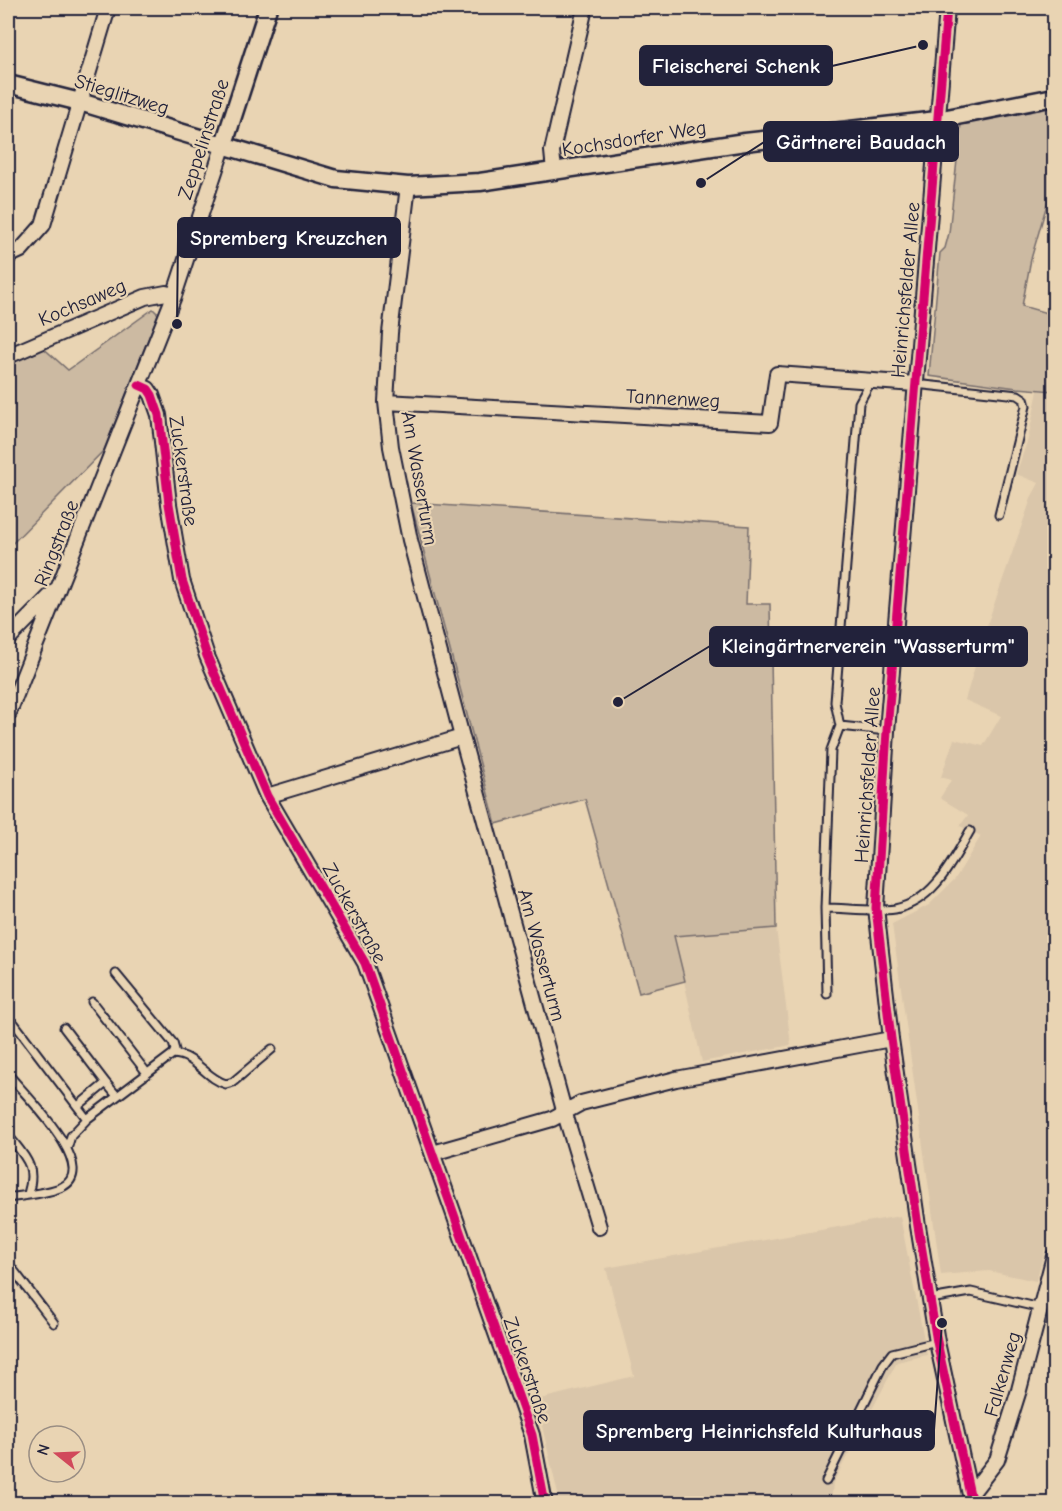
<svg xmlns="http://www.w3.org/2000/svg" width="1062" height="1511" viewBox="0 0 1062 1511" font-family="'Comic Neue',sans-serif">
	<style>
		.built { fill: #dac6aa }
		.green { fill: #ccbaa2; stroke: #776e6e; stroke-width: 1.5 }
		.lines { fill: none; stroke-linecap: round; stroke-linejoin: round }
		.service-casing { stroke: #22223b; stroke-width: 11 }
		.minor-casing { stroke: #22223b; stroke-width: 18 }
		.tertiary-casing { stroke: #22223b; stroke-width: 21 }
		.service { stroke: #e9d4b3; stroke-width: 7 }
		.minor { stroke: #e9d4b3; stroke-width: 14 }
		.tertiary { stroke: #e9d4b3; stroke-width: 16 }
		.cycleway-casing { stroke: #e9d4b3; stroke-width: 13 }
		.cycleway { stroke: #d6006c; stroke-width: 9 }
		.labels { text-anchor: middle; stroke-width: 4.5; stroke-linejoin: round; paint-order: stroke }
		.street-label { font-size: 20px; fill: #22223b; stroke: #e9d4b3 }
		.leader { fill: none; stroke: #22223b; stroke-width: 2 }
		.callout-dot { fill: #22223b; stroke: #e9d4b3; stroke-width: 2 }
		.callout { fill: #22223b; stroke: #22223b; stroke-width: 2 }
		.callout-label { font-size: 21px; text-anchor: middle; font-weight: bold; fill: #fff }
	</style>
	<rect width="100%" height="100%" fill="#e9d4b3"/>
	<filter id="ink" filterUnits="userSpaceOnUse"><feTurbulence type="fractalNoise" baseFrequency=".0167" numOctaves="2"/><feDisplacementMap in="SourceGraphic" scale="12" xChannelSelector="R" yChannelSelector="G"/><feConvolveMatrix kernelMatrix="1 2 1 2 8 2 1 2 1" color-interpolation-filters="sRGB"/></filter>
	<g filter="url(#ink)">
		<path class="built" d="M1038,391h16v827l-18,63 -47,-10 -48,4 -49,-351 37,-19 26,-26 26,-43 -21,-10 8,-11 -28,-17 11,-18 -10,-3 13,-38 29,7 18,-30 -36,-16 24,-81 43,-123 7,-13 -23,-9 12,-35z
			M776,928l15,117 -89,17 -28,-126z
			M900,1216l27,139 -30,7 -64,121 -2,20h-271l-24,-103 98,-24 -28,-108z"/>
		<path class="green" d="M1054,107v73l-23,79 -9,47 32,9v76l-37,-3 -88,-12 11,-123 5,-5 4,-15 12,-109z
			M153,309l5,5 -54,136 -96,98v-186l33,-16 27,24z
			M411,503l338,23 -3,78h24l6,324 -102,8 11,45 -46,12 -54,-194 -89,25z"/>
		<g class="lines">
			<defs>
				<path id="service" d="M915,384l103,11 6,4 2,7 -27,109
					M840,726l47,5
					M825,908c20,0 50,4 70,1 39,-8 57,-47 75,-78
					M116,974l57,69 2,7 -2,4
					M827,994l-2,-86 6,-158 9,-24 -5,-24 24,-299 12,-22
					M92,1002l55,71
					M14,1023l73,96 -16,17 -3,10
					M64,1028l42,55 -28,23
					M8,1074c14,18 94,94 54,113 -15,7 -38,8 -54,11
					M106,1083l11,13
					M87,1119l86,-65c23,1 33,25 53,30l7,-2 39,-33
					M8,1135c17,22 29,30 20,59
					M8,1263l46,60
					M930,1299l41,-7 70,16
					M826,1481l57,-116 9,-12 45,-11"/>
				<path id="minor" d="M947,8l-60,723 -11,177 15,131 27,187 19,116 35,162
					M554,171l-2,-20 33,-143
					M408,186l-18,147 -4,69 5,45 19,93 52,197 103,377 34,113
					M8,256l13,-6 22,-25 65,-217
					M8,356l137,-59 21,-4 8,3
					M139,385l9,4 4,6 7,20 10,89 13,76 25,76 60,140 98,167 167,472 13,69
					M386,402l384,21 7,-49 138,10
					M8,639l49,-50
					M8,715l166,-419 49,-149
					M267,796l195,-59
					M433,1153l119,-34 29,-16 95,-24 215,-40
					M970,1495l27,-35 22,-70 35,-134"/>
				<path id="tertiary" d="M8,84l72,18 256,77 72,7 72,-4 265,-40 192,-22 117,-23
					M223,147l45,-139"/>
			</defs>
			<use href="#service" class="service-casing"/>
			<use href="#minor" class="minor-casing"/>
			<use href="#tertiary" class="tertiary-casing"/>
			<use href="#service" class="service"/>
			<use href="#minor" class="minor"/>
			<use href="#tertiary" class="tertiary"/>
			<defs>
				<path id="cycleway" d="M947,8l-60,723 -11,177 15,131 27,187 19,116 35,162
					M139,385l9,4 4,6 7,20 10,89 13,76 25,76 60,140 98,167 167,472 13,69"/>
			</defs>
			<use href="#cycleway" class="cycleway-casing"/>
			<use href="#cycleway" class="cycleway"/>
		</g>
	</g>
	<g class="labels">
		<g class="street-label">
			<text transform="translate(122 94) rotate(17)" y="7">Stieglitzweg</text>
			<text transform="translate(634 138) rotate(-9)" y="7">Kochsdorfer Weg</text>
			<text transform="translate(203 139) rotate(-72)" y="7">Zeppelinstraße</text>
			<text transform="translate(905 290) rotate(-85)" y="7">Heinrichsfelder Allee</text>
			<text transform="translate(82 302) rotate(-23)" y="7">Kochsaweg</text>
			<text transform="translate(673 398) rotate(3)" y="7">Tannenweg</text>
			<text transform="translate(184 471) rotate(82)" y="7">Zuckerstraße</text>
			<text transform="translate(420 478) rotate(80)" y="7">Am Wasserturm</text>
			<text transform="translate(56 543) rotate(-69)" y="7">Ringstraße</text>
			<text transform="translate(867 775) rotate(-86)" y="7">Heinrichsfelder Allee</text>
			<text transform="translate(355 913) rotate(61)" y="7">Zuckerstraße</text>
			<text transform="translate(542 955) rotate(75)" y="7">Am Wasserturm</text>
			<text transform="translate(528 1370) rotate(71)" y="7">Zuckerstraße</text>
			<text transform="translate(1002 1374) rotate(-74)" y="7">Falkenweg</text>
		</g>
	</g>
	<path class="leader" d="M923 45L832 66M701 183L764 142M177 324L178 237M618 702L710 646M942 1323L934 1430"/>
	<g class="callout-dot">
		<circle cx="923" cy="45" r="6"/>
		<circle cx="701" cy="183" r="6"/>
		<circle cx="177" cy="324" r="6"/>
		<circle cx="618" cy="702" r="6"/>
		<circle cx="942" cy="1323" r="6"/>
	</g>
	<g class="callout">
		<rect x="640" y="46" width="192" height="39" rx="6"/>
		<rect x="764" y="122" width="194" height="39" rx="6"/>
		<rect x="178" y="218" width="222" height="39" rx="6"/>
		<rect x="710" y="627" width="317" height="39" rx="6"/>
		<rect x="584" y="1411" width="350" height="39" rx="6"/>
	</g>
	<g class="callout-label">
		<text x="736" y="73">Fleischerei Schenk</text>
		<text x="861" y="149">Gärtnerei Baudach</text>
		<text x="289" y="245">Spremberg Kreuzchen</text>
		<text x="868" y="653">Kleingärtnerverein "Wasserturm"</text>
		<text x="759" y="1438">Spremberg Heinrichsfeld Kulturhaus</text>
	</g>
	<rect width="1062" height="1511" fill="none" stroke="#e9d4b3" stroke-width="30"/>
	<rect x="15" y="15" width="1032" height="1481" fill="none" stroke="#22223b" stroke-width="2" filter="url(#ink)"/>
	<g transform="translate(57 1454) rotate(288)"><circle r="28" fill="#e9d4b3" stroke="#998d83" stroke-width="1.5"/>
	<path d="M0-4.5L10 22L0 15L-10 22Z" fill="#d1495b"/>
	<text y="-9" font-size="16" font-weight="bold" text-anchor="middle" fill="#22223b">N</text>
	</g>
</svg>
